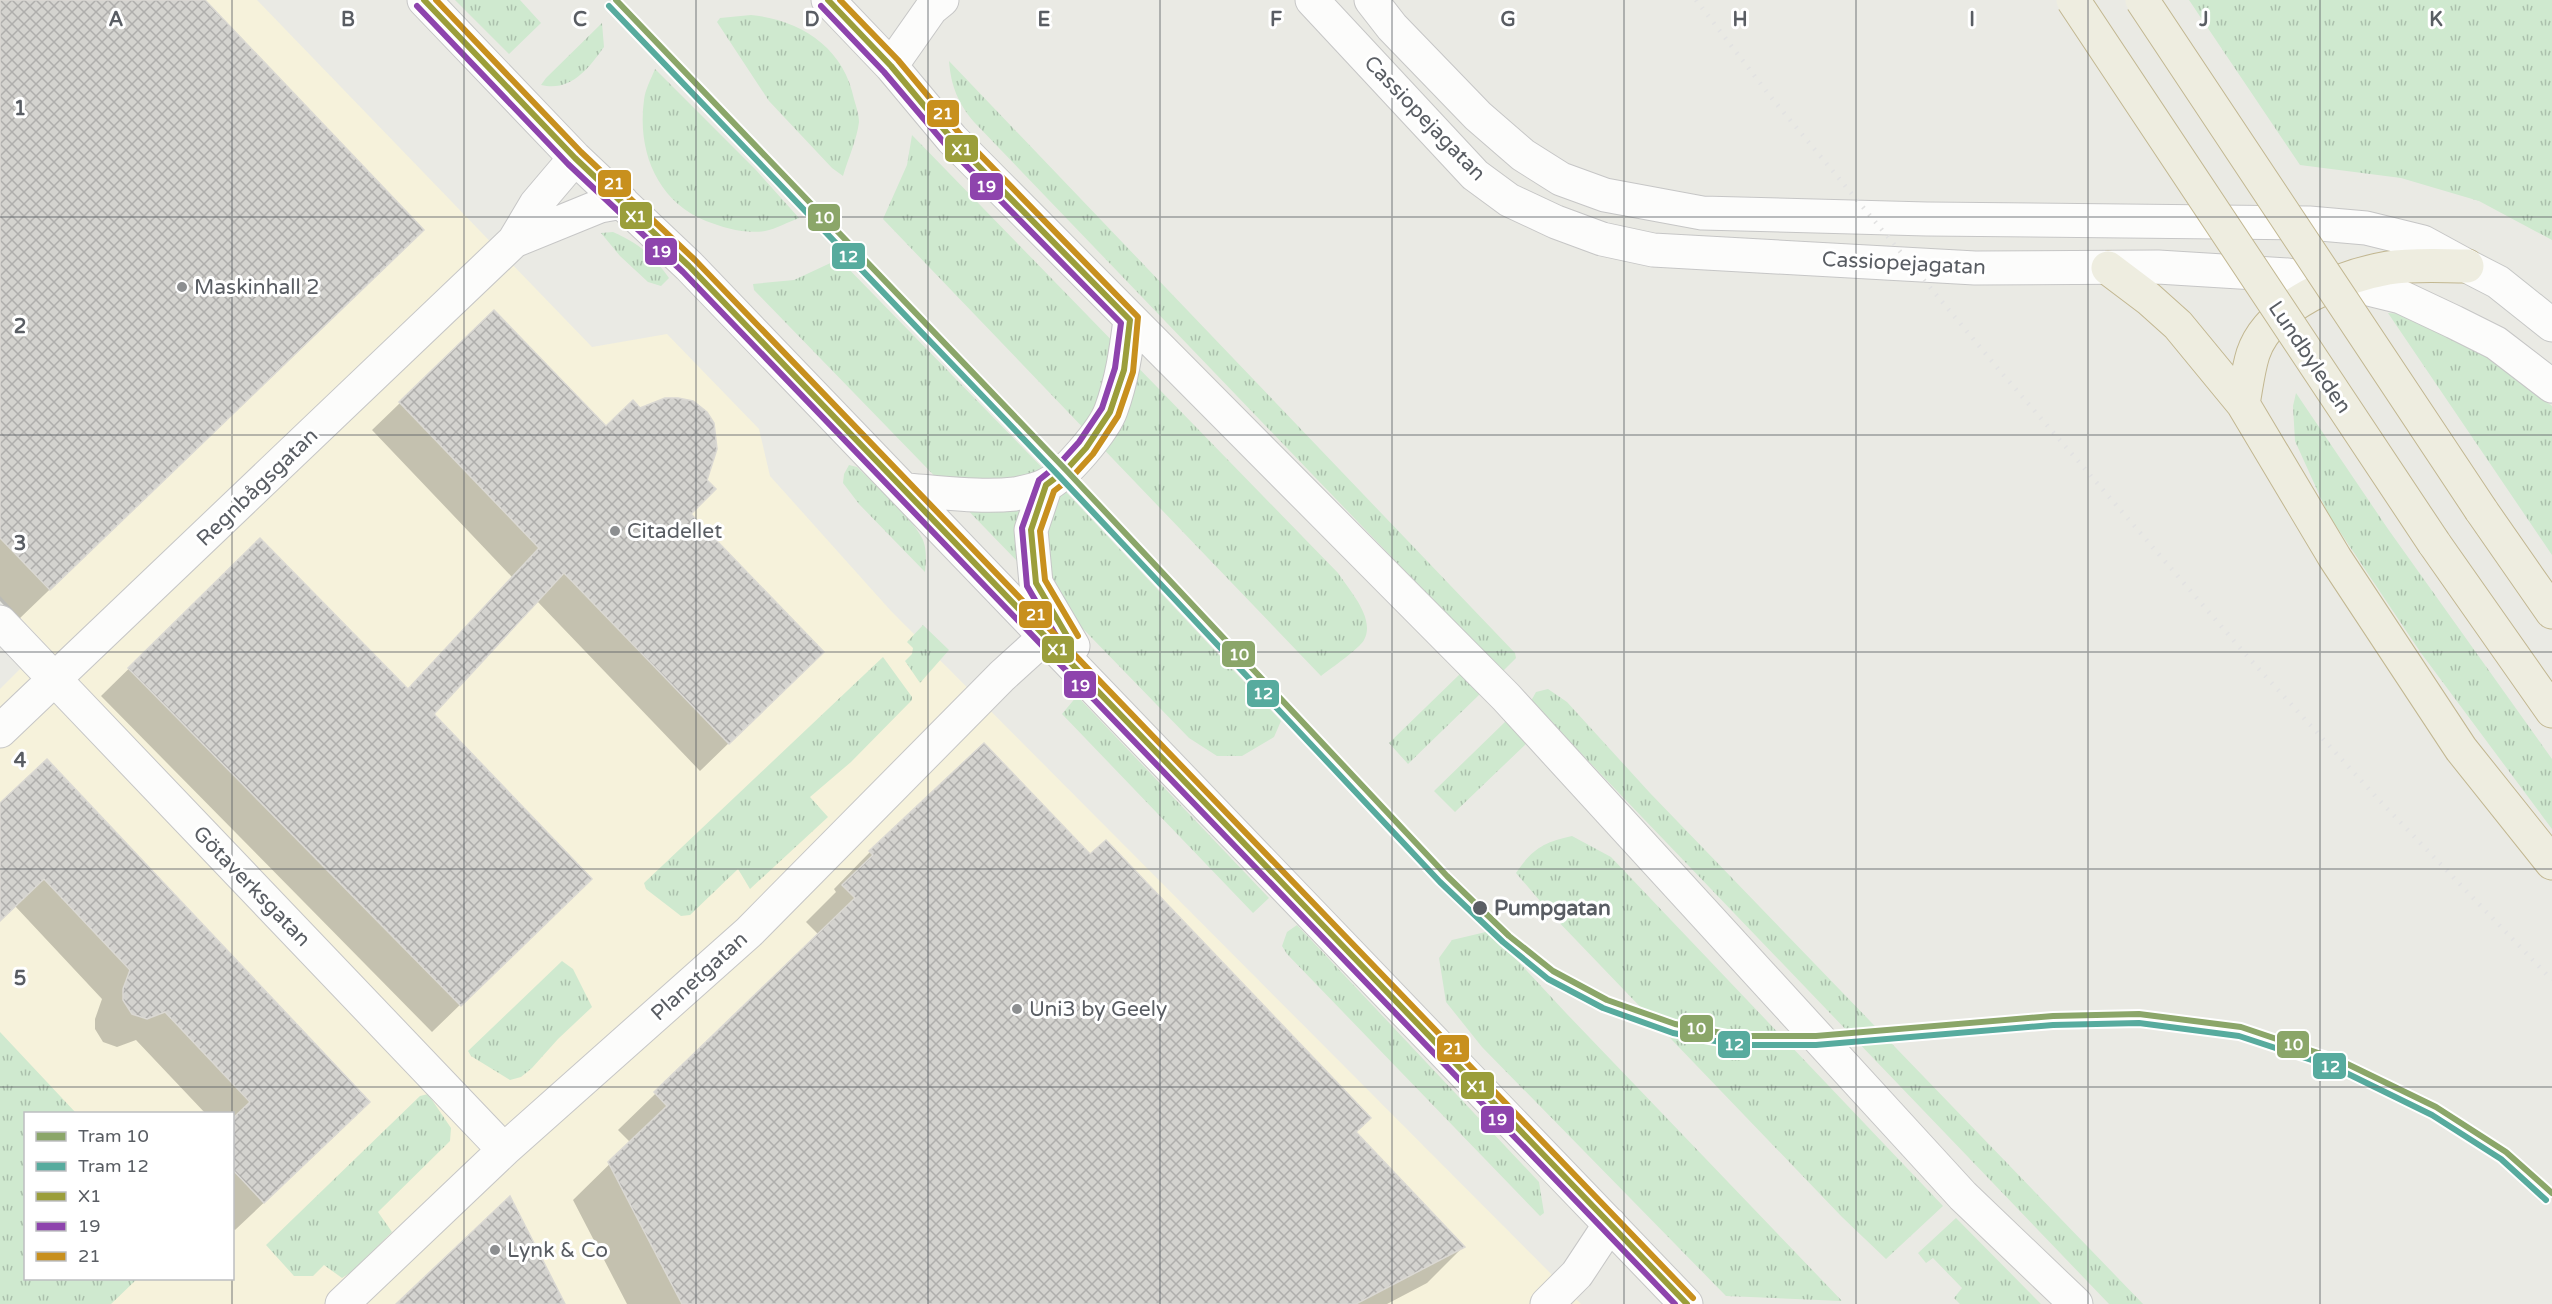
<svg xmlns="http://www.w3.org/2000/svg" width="2552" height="1304" viewBox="0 0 2552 1304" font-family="'Varela Round',sans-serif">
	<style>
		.commercial { fill: #f6f2db; fill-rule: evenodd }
		.grass { fill: url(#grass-tufts) }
		.shadow { fill: #0003 }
		.building { fill: url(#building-cross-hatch); stroke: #dad8d3; stroke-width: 1.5 }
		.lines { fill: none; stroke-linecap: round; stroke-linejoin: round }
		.street-casing { stroke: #c6c6c6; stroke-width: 35 }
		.secondary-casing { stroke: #c6c7c6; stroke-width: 35 }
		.highway-casing { stroke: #c2b791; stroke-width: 35 }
		.street { stroke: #fcfcfb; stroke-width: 33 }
		.secondary { stroke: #fcfcfb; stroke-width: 33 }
		.highway { stroke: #eeede0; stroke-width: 33 }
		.rail { stroke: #e2e2e2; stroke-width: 4.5; stroke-dasharray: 1.5 8; stroke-linecap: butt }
		.highway-bridge-casing { stroke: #c2b791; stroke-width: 35; stroke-linecap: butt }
		.highway-bridge { stroke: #eeede0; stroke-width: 33 }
		.bus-1-casing { stroke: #fff; stroke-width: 10 }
		.bus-2-casing { stroke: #fff; stroke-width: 10 }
		.bus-3-casing { stroke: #fff; stroke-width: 10 }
		.bus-1 { stroke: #9b9e3b; stroke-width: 6 }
		.bus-2 { stroke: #8e44ad; stroke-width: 6 }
		.bus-3 { stroke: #c8901e; stroke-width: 6 }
		.tram-1-casing { stroke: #fff; stroke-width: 10 }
		.tram-2-casing { stroke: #fff; stroke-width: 10 }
		.tram-1 { stroke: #8ba669; stroke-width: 6 }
		.tram-2 { stroke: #57ab9e; stroke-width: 6 }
		.grid { fill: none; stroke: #595d63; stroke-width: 1.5; stroke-opacity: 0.55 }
		.poi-dot { fill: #8c8e90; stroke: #fff; stroke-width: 2 }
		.stop-dot { fill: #595d63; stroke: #fff; stroke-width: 2 }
		.labels { text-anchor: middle; stroke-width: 6; stroke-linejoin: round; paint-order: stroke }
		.street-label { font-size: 21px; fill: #595d63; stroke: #fff }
		.poi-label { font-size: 21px; fill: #595d63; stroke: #fff; text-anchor: start }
		.stop-label { font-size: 21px; font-weight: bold; fill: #595d63; stroke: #fff; text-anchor: start }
		.grid-label { font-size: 20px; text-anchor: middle; font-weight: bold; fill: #595d63; stroke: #fff; stroke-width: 6; stroke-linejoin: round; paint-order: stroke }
		.line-badge { stroke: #fff; stroke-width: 2 }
		.badge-label { font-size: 16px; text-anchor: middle; font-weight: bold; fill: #fff }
	</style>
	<defs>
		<pattern id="grass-tufts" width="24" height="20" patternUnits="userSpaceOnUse" patternTransform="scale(1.5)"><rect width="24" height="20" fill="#cfe9cf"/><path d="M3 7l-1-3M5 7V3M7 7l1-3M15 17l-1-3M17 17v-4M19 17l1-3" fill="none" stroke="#abc0ac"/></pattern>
		<pattern id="building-cross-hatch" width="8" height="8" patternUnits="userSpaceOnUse" patternTransform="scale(1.5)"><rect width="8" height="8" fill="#d4d3cf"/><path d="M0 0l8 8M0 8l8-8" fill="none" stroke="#afaeac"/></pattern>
	</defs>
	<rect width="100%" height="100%" fill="#eaeae4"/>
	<path class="commercial" d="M0,0h257l335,347 75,-13 92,95 11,47 121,135 690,693h-1581v-615l45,-45 -45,-48zM26,1114h206v164h-206z"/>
	<path class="grass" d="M455,0h65l21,23 -32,31z
		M2189,0h363v240l-73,-39 -78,-23 -101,-13z
		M751,15c50,5 93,33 103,84 2,7 5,16 5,23 -2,17 -11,37 -16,54l-11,-8 -63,-67 -52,-79 3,-4z
		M602,23l2,24c-16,22 -33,45 -63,38l5,-7z
		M949,61l566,592 1,5 -14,14 -528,-550c-16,-19 -23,-36 -25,-61z
		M655,69l101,101 43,48c-11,4 -23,11 -34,13 -20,3 -41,-3 -59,-10 -49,-20 -69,-70 -62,-121 1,-10 7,-21 11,-31z
		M912,135l426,438c11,17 38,45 26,67 -4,8 -34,29 -43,36l-438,-457 24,-54z
		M613,232c25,11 41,24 56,46l-8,8 -13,-4 -28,-26 -19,-23z
		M839,259l229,235 213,227 -7,16 -32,19h-25l-28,-18 -435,-448 -1,-6 41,-4z
		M2388,313l13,1 79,38 72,54v149z
		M2296,393l92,136 164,230v70l-131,-176 -93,-139 -33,-73 -2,-35z
		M849,465l8,2c19,19 55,50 66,73 4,10 3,22 2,32l-66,-68 -16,-21 1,-9z
		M923,625l26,25 -29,33 -15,-22 7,-7 1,-6 -6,-6z
		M883,657l29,40v3l-61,62 -41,35 18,20 -78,72 -12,-20 -48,46 -9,1 -35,-27 -2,-6z
		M1461,673l19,21 -72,70 -19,-21z
		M1548,689l19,13 83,91 493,511h-34l-561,-585 -17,-18 5,-9z
		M1077,696l192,202 -16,15 -191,-199z
		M1506,721l22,21 -73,70 -21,-21z
		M1572,836l39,21 332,349 -57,53 -44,-42 -290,-302 -36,-42c16,-24 28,-31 56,-37z
		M1297,925l242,257 5,31 -4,3 -253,-262 -5,-8 5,-14z
		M1490,931l76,82 276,288 -116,-5 -244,-249 -36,-45 -7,-44 13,-18z
		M562,961l11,8 19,38 -34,32 -26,29 -11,9 -11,3 -39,-24 -3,-5z
		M0,1032l76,81 -50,1v164l111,1 -26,25h-111z
		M428,1094l23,34 -1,13 -72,71 14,20 -42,41 -8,5 -18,-13 -11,11h-19l-28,-31 154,-149z
		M1956,1218l85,86h-81l-6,-6 8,-10 -29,-30 -7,5 -8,-10z"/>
	<path class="shadow" d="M0,0h203l188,261 -373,359 -18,-19z
		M400,403l206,25 83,86 105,166 -94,91 -163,-170 -105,113 130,192 -130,126 -331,-336 159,-156 147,150 105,-113 -140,-147z
		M0,805l340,326 -105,99 -3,-2v-114h-26l-70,-74 -19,7 -14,-5 -8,-13v-10l7,-20 -87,-93 -15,14z
		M870,852l484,281 109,114 -36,36 -40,21h-760l-54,-104 58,-57 -13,-13 201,-195 -13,-13 30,-30 -2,-3z"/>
	<path class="building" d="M0,0h205l219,230 -374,360 -50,-52z
		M494,310l112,116 27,-26 7,8 25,-10h13l15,3 14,11 7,11 3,26 -10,31 9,9 -25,25 133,138 -95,92 -165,-171 -130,141 158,165 -131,127 -333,-338 132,-130 148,151 131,-141 -140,-146z
		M984,743l106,111 16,-14 265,278 -15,14 109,115 -109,57h-674l-74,-142 59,-56 -13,-14 201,-194 -13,-13 31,-30 -4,-4z
		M47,759l323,343 -106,101 -32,-34v-50l18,-17 -85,-90 -18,7 -15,-5 -9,-14v-11l7,-19 -86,-91 -44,42v-118z
		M510,1196l55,108h-169z"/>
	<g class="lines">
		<defs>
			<path id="street" d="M424,0l151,158 114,108 997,1038
				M828,0l63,66 61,73 554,558 457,499 113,108
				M1312,0l163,175 34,25 47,22 46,17 51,11 322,18 183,-1 130,8 52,7 61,15 53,25 42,21 56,43
				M1371,0l21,27 86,89 45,39 38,24 44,16 97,18 225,6 382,4 57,5 57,14 44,24
				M891,66l40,-57 11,-9
				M514,241l86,-35 22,-4
				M1046,485l-15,45 5,53 37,63
				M905,490c36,2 74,8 110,4 9,-2 22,-4 31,-9 19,-9 58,-55 65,-75 11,-30 15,-59 19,-90
				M0,622l504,528
				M0,731l514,-490 22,-37 39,-46
				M342,1304l162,-154 245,-218 253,-256 44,-40
				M1547,1304l30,-30 33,-50"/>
			<path id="secondary" d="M2467,266l31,16 54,43"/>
			<path id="highway" d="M2108,268l41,31 29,26 65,79 92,154 126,191 91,114
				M2243,404c3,-16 5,-34 10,-50 16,-49 89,-78 135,-86 26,-4 53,-2 79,-2
				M2481,510l71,102
				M2434,543l118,168"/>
		</defs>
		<use href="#street" class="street-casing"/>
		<use href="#secondary" class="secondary-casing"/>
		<use href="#highway" class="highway-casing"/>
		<use href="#street" class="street"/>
		<use href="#secondary" class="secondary"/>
		<use href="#highway" class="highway"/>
		<path class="rail" d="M1696,0l74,96 230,275 247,285 131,143 174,181"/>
		<defs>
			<path id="highway-bridge" d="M2073,0l361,543
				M2142,0l339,510"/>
		</defs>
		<use href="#highway-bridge" class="highway-bridge-casing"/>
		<use href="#highway-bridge" class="highway-bridge"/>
		<defs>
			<path id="bus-1" d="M424,0l151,158 114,108 998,1038
				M828,0l63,66 61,73 178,181 -6,50 -14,42 -24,36 -20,22 -20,15 -15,45 5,53 34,58"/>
			<path id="bus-2" d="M417,6l151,158 115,108 992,1032
				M821,6l63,66 62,73 175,178 -6,45 -13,40 -23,34 -19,21 -21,17 -17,48 5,58 35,60"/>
			<path id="bus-3" d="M436,0l145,152 114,108 998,1038
				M840,0l58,60 61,73 179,184 -5,55 -15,44 -25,38 -21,23 -18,14 -14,40 5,49 33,56"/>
		</defs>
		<use href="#bus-1" class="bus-1-casing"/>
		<use href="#bus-2" class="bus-2-casing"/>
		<use href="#bus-3" class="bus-3-casing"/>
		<use href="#bus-1" class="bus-1"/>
		<use href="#bus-2" class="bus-2"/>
		<use href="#bus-3" class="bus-3"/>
		<defs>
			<path id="tram-1" d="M616,0l450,470 381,406 62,60 44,35 54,29 68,24 62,12h79l237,-20 86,-2 102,13 98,33 97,47 70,45 46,41"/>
			<path id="tram-2" d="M609,6l450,470 381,406 63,60 45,37 55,29 70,25 63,12h80l237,-20 86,-2 100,13 97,32 96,47 69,44 45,41"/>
		</defs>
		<use href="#tram-1" class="tram-1-casing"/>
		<use href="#tram-2" class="tram-2-casing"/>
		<use href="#tram-1" class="tram-1"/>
		<use href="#tram-2" class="tram-2"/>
	</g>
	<path class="grid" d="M232,0v1114M464,0v1304M696,0v1304M928,0v1304M1160,0v1304M1392,0v1304M1624,0v1304M1856,0v1304M2088,0v1304M2320,0v1304M0,217h2552M0,435h2552M0,652h2552M0,869h2552M0,1087h2552M232,1278v26"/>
	<g class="poi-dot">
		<circle cx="182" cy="287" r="6"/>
		<circle cx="615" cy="531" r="6"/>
		<circle cx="1017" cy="1009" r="6"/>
		<circle cx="495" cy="1250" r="6"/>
	</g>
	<circle class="stop-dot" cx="1480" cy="908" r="8"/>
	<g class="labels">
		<g class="street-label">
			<text transform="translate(1425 118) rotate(46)" y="7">Cassiopejagatan</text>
			<text transform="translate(1904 263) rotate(3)" y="7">Cassiopejagatan</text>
			<text transform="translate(2310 357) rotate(56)" y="7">Lundbyleden</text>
			<text transform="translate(257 487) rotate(-44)" y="7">Regnbågsgatan</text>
			<text transform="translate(252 886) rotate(46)" y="7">Götaverksgatan</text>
			<text transform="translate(699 976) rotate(-42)" y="7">Planetgatan</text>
		</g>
		<g class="poi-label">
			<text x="194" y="294">Maskinhall 2</text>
			<text x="627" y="538">Citadellet</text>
			<text x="1029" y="1016">Uni3 by Geely</text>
			<text x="507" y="1257">Lynk &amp; Co</text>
		</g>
		<g class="stop-label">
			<text x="1494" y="915">Pumpgatan</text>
		</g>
	</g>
	<g class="grid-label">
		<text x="116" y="26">A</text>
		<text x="348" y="26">B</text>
		<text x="580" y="26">C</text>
		<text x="812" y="26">D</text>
		<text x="1044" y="26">E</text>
		<text x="1276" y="26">F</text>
		<text x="1508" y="26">G</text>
		<text x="1740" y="26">H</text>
		<text x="1972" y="26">I</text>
		<text x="2204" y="26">J</text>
		<text x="2436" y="26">K</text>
		<text x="20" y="115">1</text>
		<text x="20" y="333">2</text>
		<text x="20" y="550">3</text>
		<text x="20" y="767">4</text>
		<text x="20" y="985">5</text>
	</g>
	<g class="line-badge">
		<rect x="926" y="99" width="34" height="29" rx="6" fill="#c8901e"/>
		<rect x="944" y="134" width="35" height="29" rx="6" fill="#9b9e3b"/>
		<rect x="597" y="169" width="35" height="29" rx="6" fill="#c8901e"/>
		<rect x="969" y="172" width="35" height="29" rx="6" fill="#8e44ad"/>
		<rect x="619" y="201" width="34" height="29" rx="6" fill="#9b9e3b"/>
		<rect x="807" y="203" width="34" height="29" rx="6" fill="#8ba669"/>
		<rect x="644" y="237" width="34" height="29" rx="6" fill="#8e44ad"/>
		<rect x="831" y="242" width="35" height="28" rx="6" fill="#57ab9e"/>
		<rect x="1018" y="600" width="35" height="29" rx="6" fill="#c8901e"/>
		<rect x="1041" y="635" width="34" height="29" rx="6" fill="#9b9e3b"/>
		<rect x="1221" y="640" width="35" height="28" rx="6" fill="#8ba669"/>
		<rect x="1063" y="670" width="34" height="29" rx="6" fill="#8e44ad"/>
		<rect x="1246" y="679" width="34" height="29" rx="6" fill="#57ab9e"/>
		<rect x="1679" y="1014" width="35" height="29" rx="6" fill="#8ba669"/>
		<rect x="2276" y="1030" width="34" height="29" rx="6" fill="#8ba669"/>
		<rect x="1717" y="1030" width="34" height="29" rx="6" fill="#57ab9e"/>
		<rect x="1436" y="1034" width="34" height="29" rx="6" fill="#c8901e"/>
		<rect x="2312" y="1052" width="35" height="28" rx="6" fill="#57ab9e"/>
		<rect x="1460" y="1071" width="35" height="29" rx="6" fill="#9b9e3b"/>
		<rect x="1480" y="1105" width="35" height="29" rx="6" fill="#8e44ad"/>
	</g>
	<g class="badge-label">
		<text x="943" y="119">21</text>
		<text x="962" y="155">X1</text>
		<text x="614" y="189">21</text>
		<text x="986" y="192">19</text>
		<text x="636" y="222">X1</text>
		<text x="824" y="223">10</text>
		<text x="661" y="257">19</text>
		<text x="848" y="262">12</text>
		<text x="1036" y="620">21</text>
		<text x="1058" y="655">X1</text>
		<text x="1239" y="660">10</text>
		<text x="1080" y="691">19</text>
		<text x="1263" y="699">12</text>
		<text x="1696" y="1034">10</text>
		<text x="2293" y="1050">10</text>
		<text x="1734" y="1050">12</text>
		<text x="1453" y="1054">21</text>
		<text x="2330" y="1072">12</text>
		<text x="1477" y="1092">X1</text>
		<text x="1497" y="1125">19</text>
	</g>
	<rect x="24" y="1112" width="210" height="168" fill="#ffffff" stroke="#bdbec1" stroke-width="1.5"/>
	<rect x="36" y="1132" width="30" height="9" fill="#8ba669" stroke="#bdbec1" stroke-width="1.5"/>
	<text x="78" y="1142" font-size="18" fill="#595d63">Tram 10</text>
	<rect x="36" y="1162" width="30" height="9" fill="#57ab9e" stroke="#bdbec1" stroke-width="1.5"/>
	<text x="78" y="1172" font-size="18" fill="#595d63">Tram 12</text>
	<rect x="36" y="1192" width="30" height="9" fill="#9b9e3b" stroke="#bdbec1" stroke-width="1.5"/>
	<text x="78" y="1202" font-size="18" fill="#595d63">X1</text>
	<rect x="36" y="1222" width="30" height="9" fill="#8e44ad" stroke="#bdbec1" stroke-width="1.5"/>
	<text x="78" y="1232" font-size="18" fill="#595d63">19</text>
	<rect x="36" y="1252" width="30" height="9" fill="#c8901e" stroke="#bdbec1" stroke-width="1.5"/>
	<text x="78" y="1262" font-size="18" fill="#595d63">21</text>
</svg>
